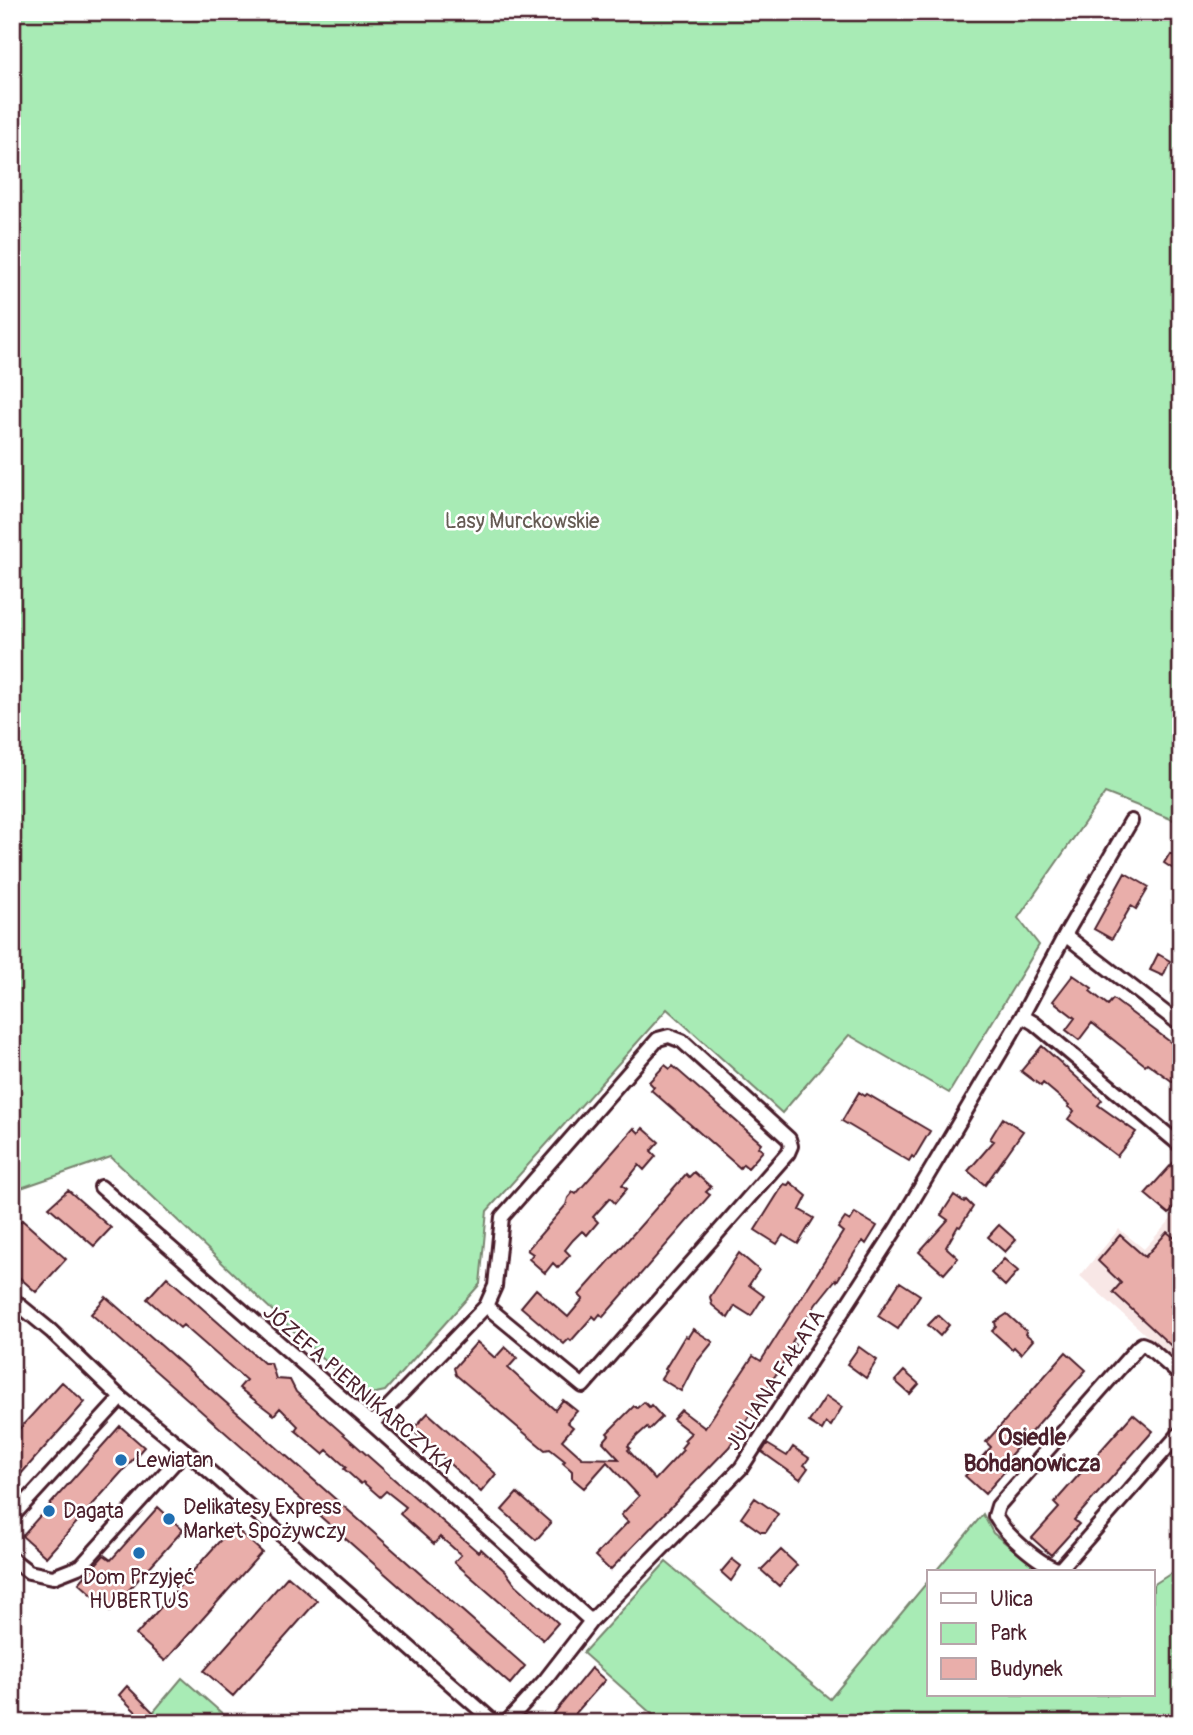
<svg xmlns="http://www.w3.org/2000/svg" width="1193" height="1735" viewBox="0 0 1193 1735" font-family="Pangolin,sans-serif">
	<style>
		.built { fill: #f8e7e6 }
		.green { fill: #a8ebb5; stroke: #798570; stroke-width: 2 }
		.building { fill: #e9aeaa; stroke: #4a1f2b; stroke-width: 2 }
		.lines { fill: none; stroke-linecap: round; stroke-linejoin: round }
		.street-casing { stroke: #4a1f2b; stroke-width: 18 }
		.street { stroke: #fff; stroke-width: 12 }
		.poi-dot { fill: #1f6fb2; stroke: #fff; stroke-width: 2.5 }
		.labels { text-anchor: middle; stroke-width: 5; stroke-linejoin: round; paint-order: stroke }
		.park-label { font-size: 21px; fill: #665c54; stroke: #fff }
		.street-label { font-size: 21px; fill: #4a1f2b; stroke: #fff }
		.poi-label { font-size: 21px; fill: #4a1f2b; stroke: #fff; text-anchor: start }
		.neighbourhood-label { font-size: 23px; font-weight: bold; fill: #4a1f2b; stroke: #fff }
	</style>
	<rect width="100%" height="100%" fill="#fff"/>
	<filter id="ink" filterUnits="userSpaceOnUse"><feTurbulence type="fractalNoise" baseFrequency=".0143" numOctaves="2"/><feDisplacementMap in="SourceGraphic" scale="14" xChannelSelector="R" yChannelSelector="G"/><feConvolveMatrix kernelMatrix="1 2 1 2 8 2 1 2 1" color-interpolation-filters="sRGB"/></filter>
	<g filter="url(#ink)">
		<path class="built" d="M1175,1215l6,5v146l-101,-90 39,-47 25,20z"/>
		<path class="green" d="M12,12h1169v811l-76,-30 -87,125 21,27 -90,148 -100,-58 -67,78 -115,-104 -180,202 -7,73 -95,107 -23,5 -251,-239 -99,34z
			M983,1514l10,19 49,39h-107z
			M666,1562l164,137 99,-119v115h224v-110l28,-18v156h-519l-79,-70z
			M182,1678l51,45 -88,-1z"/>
		<path class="building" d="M1170,853l11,7v14l-17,-11z
			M1125,873l24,14 -13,22 -5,-3 -19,33 -18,-10z
			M1158,954l12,7 -7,15 -13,-6z
			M1073,975l19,13 -2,3 18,14 5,-6 68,51v23l-8,9 -26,-19 -2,2 -53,-42 -13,17 -13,-10 9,-12 -22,-17z
			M1042,1046l60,54 -4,5 38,27 -19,24 -49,-37 6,-8 -6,-4 1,-2 -26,-22 -2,3 -20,-15z
			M665,1065l5,4 3,-3 88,77 -3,4 5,4 -15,17 -5,-4 -3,4 -89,-78 3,-3 -5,-5z
			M859,1092l6,4 2,-2 63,37 -16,27 -2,-2 -3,5 -67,-40z
			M1003,1118l20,13 -38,54 -17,-14 26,-30 -4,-2z
			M634,1128l5,5 4,-5 16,14 -8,9 5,5 -12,14 -5,-5 -8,10 -9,10 5,4 -12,14 -5,-5 -9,10 -8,9 5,5 -11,13 -5,-4 -9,9 -8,10 5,5 -12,13 -5,-5 -8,10 -16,-14 4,-5 -6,-4 39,-45 2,-7 5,-6 3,2z
			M1181,1154v46l-12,14 -24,-20z
			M694,1172l17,15 -5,5 4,3 -107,122 -3,-3 -4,5 -3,-3 -22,25 -2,-2 -5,5 -43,-37 15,-18 32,28 15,-18 -4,-4 10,-11 97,-110 3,3z
			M790,1182l17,14 -7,14 14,8 -16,26 -15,-9 -6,9 -22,-14 29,-46 4,1z
			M68,1190l43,38 -17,18 -45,-39z
			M954,1195l10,7 2,-2 7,7 -13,20 -2,-1 -12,21 12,11 -14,16 -25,-22 29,-32 -7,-5z
			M855,1213l22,13 -11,18 -3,-3 -8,11 -18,29 -1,-2 -20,25 -24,38 3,3 -66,102 -119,123 -15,-14 33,-34 -7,-7 18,-19 -32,-34 -23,26 -12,-10v-7l-9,-8 2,-2 -15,-12 -5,1 -29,-24 -60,-51 -2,-7 23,-26 18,16 10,-11 12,11 -9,10 47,42 8,-10 14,11 -10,11 6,5 -11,13 20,18 37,1 -16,-17 6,-7 -2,-2 27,-27 3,2 7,-6 5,5 2,-2 11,12 -13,13 -2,-3 -10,9 -9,10 2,2 -2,2 27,30 28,-30 -2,-2 5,-6 -2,-2 7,-7 -18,-14 8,-9 24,18 48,-72 8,5 82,-129 -5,-4 7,-10 5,3z
			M22,1220l44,39 -30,33 -24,-21v-40z
			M999,1225l17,15 -11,12 -17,-15z
			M1167,1232l14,11v51l-10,12 10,9v40l-68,-63 8,-9 -23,-22 22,-26 25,22z
			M739,1253l20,17 -10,15 15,11 -13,20 -16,-10 -7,12 -16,-13 -2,-8z
			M1004,1259l14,12 -13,15 -14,-13z
			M167,1277l97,86h7l5,16 14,1 6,12 99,88 83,72 3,-3 25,23 8,11 44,40 -15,17 -89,-78 7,-7 -10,-9 -11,-9 -6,7 -34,-30 6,-7 -20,-16 -6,6 -17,-15 -2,2 -17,-15 2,-2 -19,-17 -4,4 -28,-24 3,-4 -18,-18 -6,7 -35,-27 7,-8 -63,-55 -3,3 -33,-29z
			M900,1282l20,13 -22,34 -20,-13z
			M106,1297l419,369 -15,18 -419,-370z
			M1007,1314l20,18 -1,2 7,6 -12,14 -7,-7 -2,2 -20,-18 4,-4 -1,-5z
			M938,1315l11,10 -9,11 -12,-11z
			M693,1329l20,13 -18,22 -14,27 -20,-12 6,-9 -2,-1 20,-33 3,1z
			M859,1347l18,13 -11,18 -19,-14z
			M1066,1352l20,18 -79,89 5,4 -27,31 -20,-18 26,-29 -5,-5z
			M904,1371l15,13 -9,10 -15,-13z
			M62,1382l23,20 -73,82v-47z
			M826,1396l16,11 -11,19 -5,-3 -4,7 -13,-8z
			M428,1413l68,61 -15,18 -69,-62z
			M1133,1414l20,17 -79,89 5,4 -28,31 -19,-17 27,-30 -5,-5z
			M120,1426l24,21 -98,110 -24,-21z
			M767,1444l20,12 6,-9 16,11 -5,7 4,3 -8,11 -38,-27z
			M517,1493l34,30 -15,17 -34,-30z
			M755,1498l23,16 -12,18h-5l-20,-14z
			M158,1507l25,23 -73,81 -31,-28 25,-28 7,5z
			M233,1526l29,26 -97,109 -29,-26z
			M781,1550l16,15 -18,21 -18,-16z
			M732,1559l9,7 -10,15 -10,-9z
			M288,1576l29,25 -84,95 -29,-25z
			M591,1668l14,12 -30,34 9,9h-38z
			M127,1686l37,37h-33l7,-9 -19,-19z"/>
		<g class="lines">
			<defs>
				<path id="street" d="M1065,935l116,90
					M1022,1016l12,7 146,122
					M101,1187l271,237 219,197
					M12,1299l39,32 70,67 71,58 303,267
					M1181,1376l-34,-30 -5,-2 -4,3 -140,159 -3,10c10,18 43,47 62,53l4,-1 120,-136
					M372,1424l114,-118 9,-20 7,-69 156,-178 11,-3 13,5 107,98 2,7 -3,7 -205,233 -97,-80
					M12,1517l109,-119
					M12,1559l17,13 24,5 28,-11 104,-115
					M506,1723l40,-44 45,-58 150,-153 155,-239 126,-213 43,-81 66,-114"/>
			</defs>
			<use href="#street" class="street-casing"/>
			<use href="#street" class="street"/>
		</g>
	</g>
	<g class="poi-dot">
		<circle cx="121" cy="1460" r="7"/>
		<circle cx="49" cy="1511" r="7"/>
		<circle cx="169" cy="1519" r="7"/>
		<circle cx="139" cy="1553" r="7"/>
	</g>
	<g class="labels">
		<g class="park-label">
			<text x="522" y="528">Lasy Murckowskie</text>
		</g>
		<g class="street-label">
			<text transform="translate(775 1380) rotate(-57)" y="7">JULIANA FAŁATA</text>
			<text transform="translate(359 1389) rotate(41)" y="7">JÓZEFA PIERNIKARCZYKA</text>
		</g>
		<g class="poi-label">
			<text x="135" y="1467">Lewiatan</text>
			<text x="183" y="1514">Delikatesy Express<tspan x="183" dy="24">Market Spożywczy</tspan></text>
			<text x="63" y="1518">Dagata</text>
			<text x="139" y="1584" text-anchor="middle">Dom Przyjęć<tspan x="139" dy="24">HUBERTUS</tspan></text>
		</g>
		<g class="neighbourhood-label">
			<text x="1032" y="1445">Osiedle<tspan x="1032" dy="26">Bohdanowicza</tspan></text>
		</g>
	</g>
	<rect width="1193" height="1735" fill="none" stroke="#fff" stroke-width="42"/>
	<rect x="21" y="21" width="1151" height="1693" fill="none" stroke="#4a1f2b" stroke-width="2.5" filter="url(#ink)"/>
	<rect x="927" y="1570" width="228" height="126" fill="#ffffff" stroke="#b7a5aa" stroke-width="2"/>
	<rect x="941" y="1593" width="35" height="10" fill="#ffffff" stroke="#b7a5aa" stroke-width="2"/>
	<text x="990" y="1606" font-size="21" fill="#4a1f2b">Ulica</text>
	<rect x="941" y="1623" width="35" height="21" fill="#a8ebb5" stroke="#b7a5aa" stroke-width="2"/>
	<text x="990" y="1640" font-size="21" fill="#4a1f2b">Park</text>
	<rect x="941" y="1658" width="35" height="21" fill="#e9aeaa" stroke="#b7a5aa" stroke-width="2"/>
	<text x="990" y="1676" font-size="21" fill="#4a1f2b">Budynek</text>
</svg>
